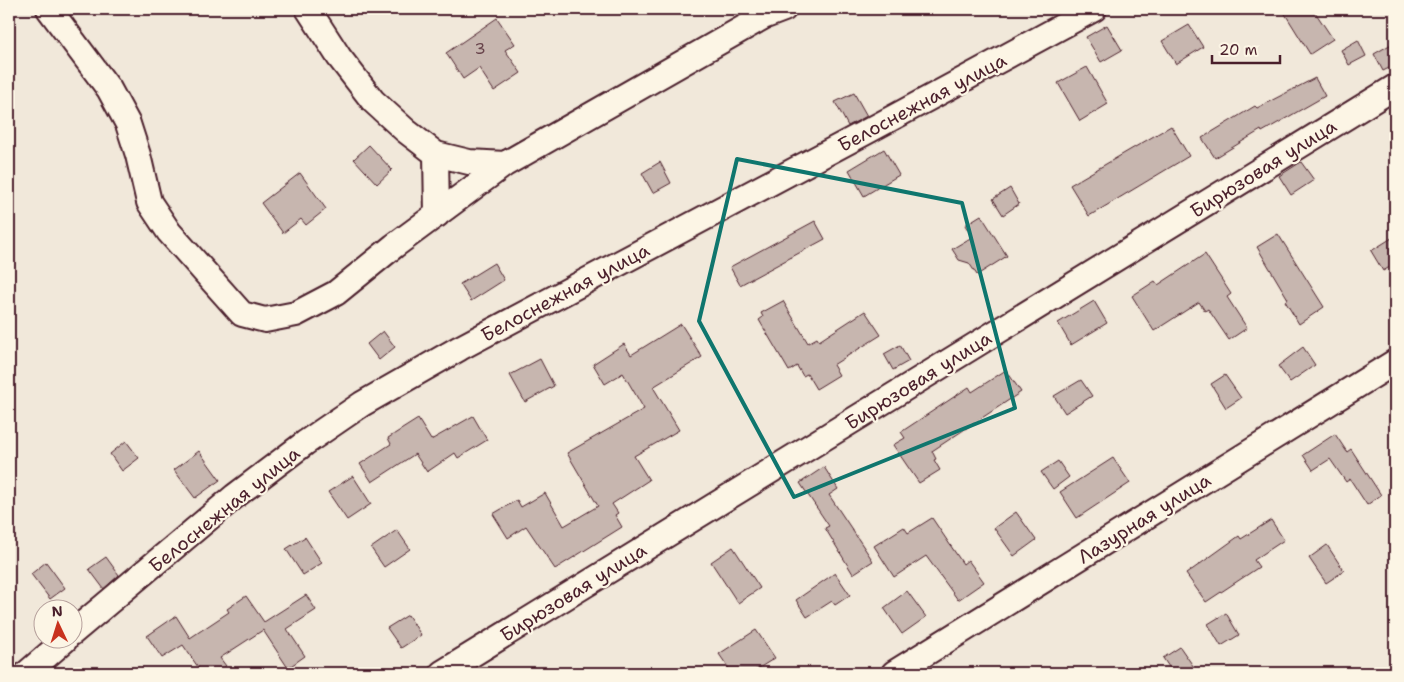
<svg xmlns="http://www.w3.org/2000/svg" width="1404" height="682" viewBox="0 0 1404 682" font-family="'Shantell Sans',sans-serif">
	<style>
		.building { fill: #c7b6af; stroke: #4a1f2b }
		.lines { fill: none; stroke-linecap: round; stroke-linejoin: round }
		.minor-casing { stroke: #4a1f2b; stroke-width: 28 }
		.minor { stroke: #fcf5e5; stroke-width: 24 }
		.marked { fill: none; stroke: #0f766e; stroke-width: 4; stroke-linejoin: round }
		.labels { text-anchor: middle; stroke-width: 4.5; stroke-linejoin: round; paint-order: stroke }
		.number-label { font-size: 16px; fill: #69454c }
		.street-label { font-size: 19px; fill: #4a1f2b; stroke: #fcf5e5 }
	</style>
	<rect width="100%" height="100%" fill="#f1e8da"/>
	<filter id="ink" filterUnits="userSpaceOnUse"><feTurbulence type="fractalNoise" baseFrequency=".02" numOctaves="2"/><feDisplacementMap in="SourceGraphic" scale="10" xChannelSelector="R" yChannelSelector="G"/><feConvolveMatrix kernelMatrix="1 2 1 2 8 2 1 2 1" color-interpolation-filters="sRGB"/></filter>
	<g filter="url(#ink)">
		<path class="building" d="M1282,9h31l20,30 -23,15z
			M497,18l18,26 -10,6 16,23 -27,18 -15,-23 -16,11 -17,-26z
			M1107,25l15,25 -21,12 -15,-25z
			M1189,25l14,22 -27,17 -14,-23z
			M1358,40l8,16 -17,9 -8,-15z
			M1395,42v23l-12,6 -9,-17z
			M1087,67l21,37 -28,17 -22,-38z
			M1315,78l10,18 -63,36 -1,-2 -46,28 -13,-20 53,-32 2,2z
			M854,93l13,23 -19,10 -13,-24z
			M1171,126l18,30 -100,60 -19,-31z
			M369,145l23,25 -15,14 -23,-25z
			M884,149l15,26 -35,21 -15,-26z
			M660,162l11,21 -18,10 -11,-20z
			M1301,162l13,18 -23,15 -12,-19z
			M300,173l26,36 -20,16 -5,-6 -18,14 -22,-30z
			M1010,188l9,16 -16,11 -10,-16z
			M981,215l26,41 -30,19 -8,-12 -10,-3 -7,-11 20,-12 -7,-12z
			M815,221l10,18 -85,46 -10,-18z
			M1278,234l46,73 -25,17 -14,-23 3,-2 -31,-52z
			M1395,236v28l-12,7 -12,-20z
			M1205,254l26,40 -4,3 20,31 -18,12 -21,-31 -3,2 -6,-9 -45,29 -22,-35 23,-15 3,4z
			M494,263l10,17 -33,21 -11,-17z
			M783,301l25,42 9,-5 2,3 46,-30 16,24 -48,30 6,10 -23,14 -9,-15 -4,2 -6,-10 -8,5 -30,-51 4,-3 -2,-4z
			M1094,301l13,22 -36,22 -13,-22z
			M681,324l21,33 -49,30 26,43 -45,26 15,24 -37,24 6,9 -3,2 7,12 -67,42 -29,-43 -18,12 -15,-24 24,-14 4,7 24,-14 19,33 34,-20 -31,-53 77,-44 -21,-36 -18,11 -12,-20 31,-20 7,11z
			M383,331l12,16 -16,13 -12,-16z
			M900,345l9,16 -16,9 -9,-16z
			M1303,347l12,18 -25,17 -12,-16z
			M540,359l14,27 -29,16 -15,-27z
			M1006,370l15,22 -89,59 4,8 -2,1 6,10 -21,13 -26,-38 12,-7 -4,-6 68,-45 3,5z
			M1225,375l16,23 -15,10 -15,-24z
			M1081,380l11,16 -27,17 -11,-17z
			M473,416l14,24 -29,18 -3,-5 -28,19 -12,-18 -43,28 -12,-18 31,-20 -3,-6 30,-19 13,21z
			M1335,434l12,18 4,-3 30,46 -14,10 -17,-26 -4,3 -16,-23 -17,11 -10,-15z
			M126,441l13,17 -17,13 -12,-17z
			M199,451l21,29 -25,18 -21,-28z
			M1113,458l17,25 -53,35 -17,-26z
			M1058,461l11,16 -16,12 -12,-17z
			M824,467l14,22 -9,6 44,66 -20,13 -28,-46 4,-2 -29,-43z
			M353,476l18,28 -24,16 -19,-28z
			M1016,512l20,28 -22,16 -20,-28z
			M932,518l31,46 5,-4 16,22 -26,18 -32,-44 -32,21 -20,-31 30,-19 4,6z
			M1271,520l13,20 -30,20 5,7 -53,35 -20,-28 53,-38 2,3z
			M397,530l13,19 -26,18 -13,-19z
			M305,537l17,26 -19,12 -17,-26z
			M1327,545l17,26 -18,12 -17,-25z
			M733,547l27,41 -22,15 -27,-41z
			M106,557l13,18 -15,14 -15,-20z
			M46,562l19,26 -15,11 -19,-25z
			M835,573l15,22 -15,10 -3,-4 -25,16 -11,-17z
			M907,591l19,26 -24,17 -18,-26z
			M306,595l10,15 -29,19 18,27 -17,12 -25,-38 -43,28 6,8 -11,7h-13l-19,-28 -21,13 -15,-22 29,-20 14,22 39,-26 -2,-3 19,-13 18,26z
			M1226,613l13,22 -18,11 -13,-22z
			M408,615l13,20 -20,13 -14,-20z
			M756,630l19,28 -24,15h-19l-13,-19z
			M1180,647l18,26h-25l-10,-15z"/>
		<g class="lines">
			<defs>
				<path id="minor" d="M49,9l60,80 19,35 10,31 11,47 20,30 73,82 23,6 31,-6 40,-21 58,-47 111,-82 258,-147 21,-8
					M308,9l31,48 34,44 33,30 30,23 1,61
					M436,154l33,8 36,2
					M72,633l163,-137 70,-53 57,-39 98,-56 410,-218 224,-121
					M27,673l38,-33
					M442,673l953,-586
					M894,673l501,-311"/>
			</defs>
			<use href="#minor" class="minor-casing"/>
			<use href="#minor" class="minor"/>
		</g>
	</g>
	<path class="marked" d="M737,159l225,44 53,205 -221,89 -95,-176z"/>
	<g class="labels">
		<g class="number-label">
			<text x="480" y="54">3</text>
		</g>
		<g class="street-label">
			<text transform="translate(922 102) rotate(-28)" y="7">Белоснежная улица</text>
			<text transform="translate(1263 168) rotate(-32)" y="7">Бирюзовая улица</text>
			<text transform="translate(565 292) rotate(-28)" y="7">Белоснежная улица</text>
			<text transform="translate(918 380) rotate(-32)" y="7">Бирюзовая улица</text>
			<text transform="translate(224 509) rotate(-39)" y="7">Белоснежная улица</text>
			<text transform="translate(1144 518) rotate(-32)" y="7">Лазурная улица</text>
			<text transform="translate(573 592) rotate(-32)" y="7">Бирюзовая улица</text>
		</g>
	</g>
	<rect width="1404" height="682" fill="none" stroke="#fcf5e5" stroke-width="30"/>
	<rect x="15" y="15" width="1374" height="652" fill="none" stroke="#4a1f2b" stroke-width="2" filter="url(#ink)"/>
	<g transform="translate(58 624) rotate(356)"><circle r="24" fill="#fcf5e5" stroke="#b59f9b"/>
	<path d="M0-4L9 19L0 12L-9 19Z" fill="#c8321e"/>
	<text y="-8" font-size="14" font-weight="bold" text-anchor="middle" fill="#4a1f2b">N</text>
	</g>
	<path d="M1212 55v8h68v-8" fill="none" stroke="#4a1f2b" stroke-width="2.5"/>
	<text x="1219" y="55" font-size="15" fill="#4a1f2b" stroke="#fcf5e5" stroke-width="4" paint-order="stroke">20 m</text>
</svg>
